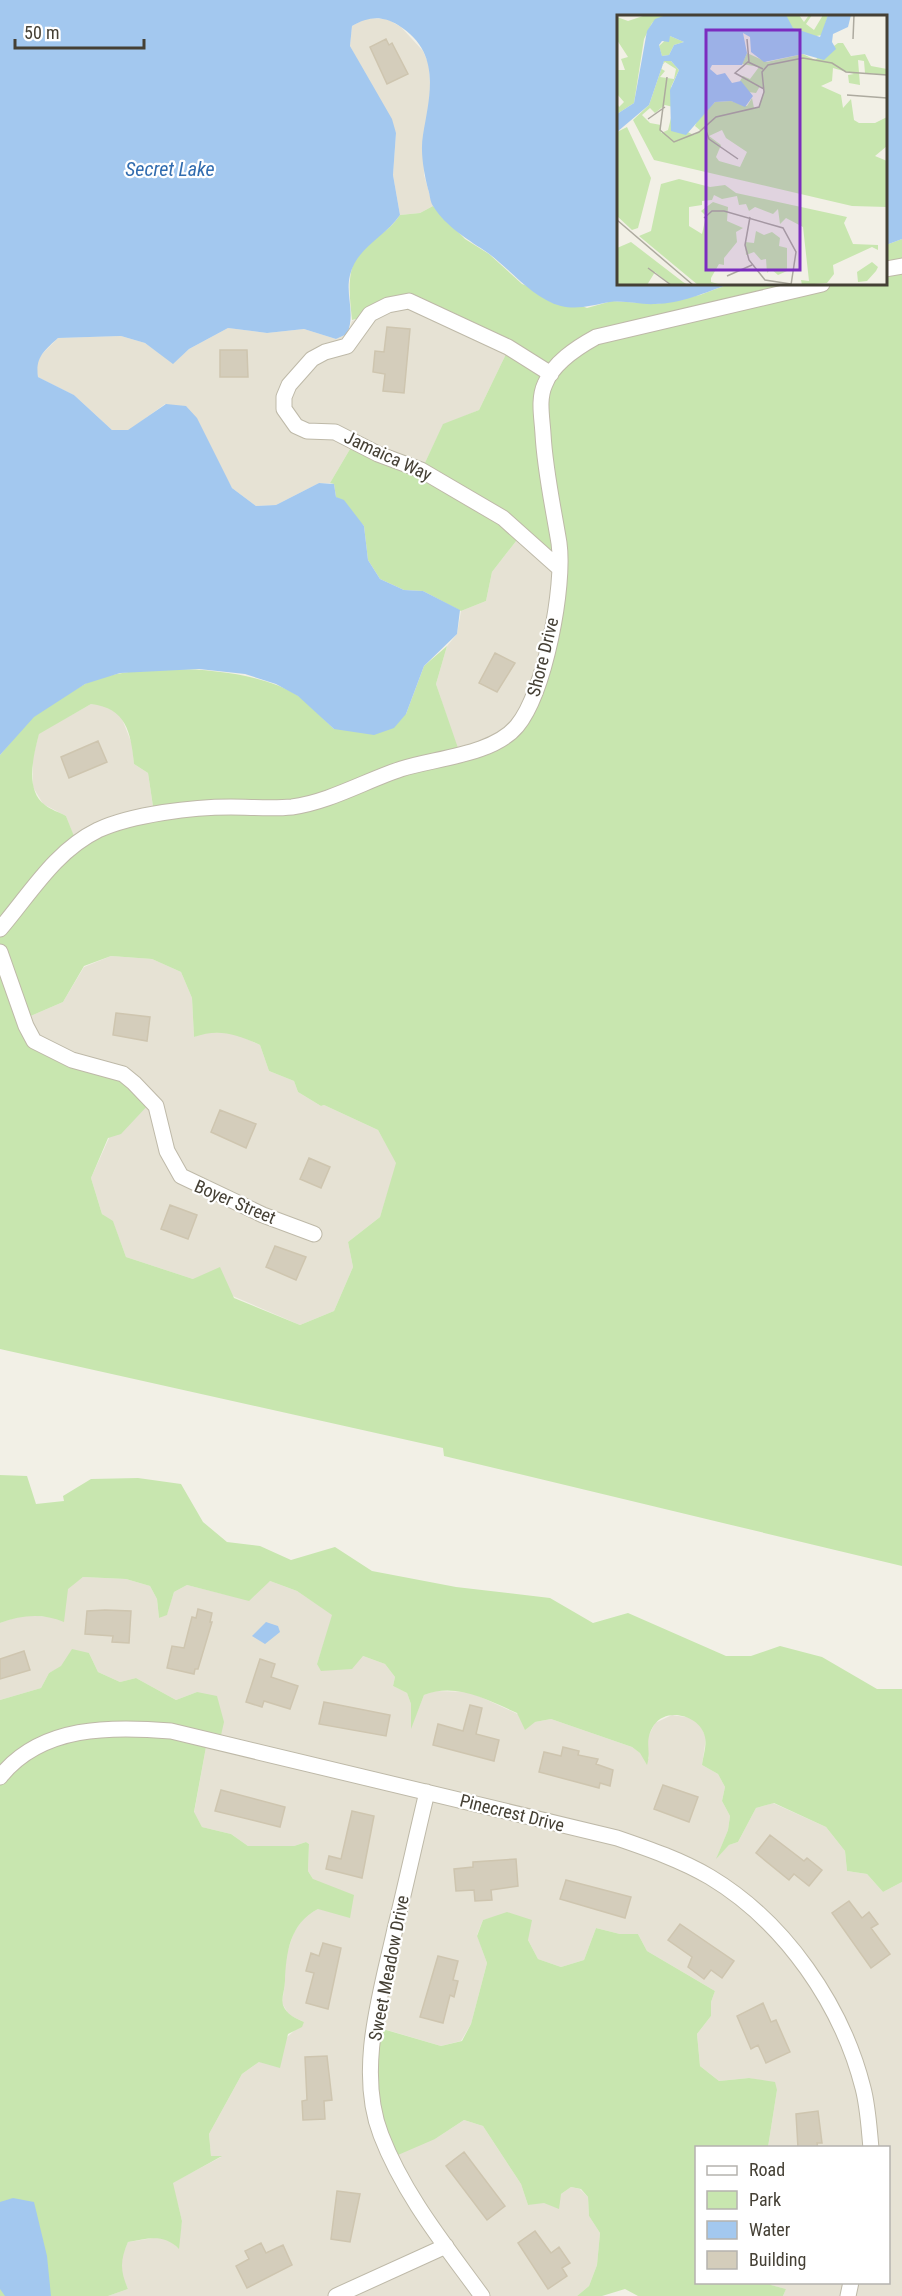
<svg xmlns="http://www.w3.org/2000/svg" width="902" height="2296" viewBox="0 0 902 2296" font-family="'Roboto Condensed',sans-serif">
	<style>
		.residential { fill: #e6e2d4 }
		.green { fill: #c8e6af; fill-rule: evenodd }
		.water { fill: #a3c8ef }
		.building { fill: #d4cdbb; stroke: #cec5af; stroke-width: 1.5 }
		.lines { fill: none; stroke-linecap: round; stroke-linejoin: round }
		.minor-casing { stroke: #beb9a8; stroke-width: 17 }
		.minor { stroke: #fff; stroke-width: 15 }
		.labels { text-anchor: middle; stroke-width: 4.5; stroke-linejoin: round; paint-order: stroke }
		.street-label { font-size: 18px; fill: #454035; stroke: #fff }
		.water-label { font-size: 20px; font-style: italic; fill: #316caf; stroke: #fff }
		.inset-road { fill: none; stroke: #adaa9f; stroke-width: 1.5 }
		.view { fill: #7b2cbf; fill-opacity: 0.15; stroke: #7b2cbf; stroke-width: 3 }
		.inset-edge { fill: none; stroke: #454035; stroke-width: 3 }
	</style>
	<rect width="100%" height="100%" fill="#f2f0e6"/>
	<path class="residential" d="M367,18l20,1 14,8 22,24 6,14 2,38 -8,34 1,38 9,31 -13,7 -20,2 -7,-40 3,-42 -46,-87 2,-20z
		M406,300l100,54 -27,56 -36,15 -20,42 -70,-23 -23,39h-11l-43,22 -20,1 -24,-18 -12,-21 -55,-63 -37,27 -16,-1 -38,-35 -36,-18 -2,-11 4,-10 18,-18 63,-2 24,7 28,20 16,-14 39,-21 39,5 37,-4 32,10 11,-5 5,-13z
		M520,536l36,26 -20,125 -29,46 -49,18 -22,-67 11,-38 10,-12 4,-23 25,-10 6,-29z
		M91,704l15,1 14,9 12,30 2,20 14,9 6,40 -78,29 -10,-26 -23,-12 -10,-17v-30l6,-24z
		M111,956l41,3 29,13 11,26 2,39 13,-5 27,1 26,12 9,26 25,10 4,11 23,14 3,-1 54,25 19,33 -17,54 -32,25 5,25 -19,44 -34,14 -107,-46 -67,-22 -13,-35 -11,-8 -11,-36 18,-40 -69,-93 -14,-27 37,-16 21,-35z
		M83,1577l43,2 24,7 7,13 2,19 8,-4 7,-22 13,-7 40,10 43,-14 27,10 36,24 -16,49 46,-8 22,8 10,13 -2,9 14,7 4,11v23l13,-32 11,-4 35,1 65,30 16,-3 81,28 17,12 -3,-18 9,-18 17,-8 20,3 8,6 6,14 -4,27 16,9 7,13 -3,14 8,15 -2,14 -11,27 12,-12 9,-3 18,-34 17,-5 53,24 19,24 2,20 20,3 16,18 19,-10v414h-119l3,-7 -16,-4 -1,-2 119,-1v-134l-120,-1 9,-57 -10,-8 -18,-4 -30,3 -19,-15 -3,-32 14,-18v-14l4,-11 -68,-40 -9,-17h-18l-24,-6 -12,32 -23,7 -23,-8 -10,-19 -23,-26 -22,6 -6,15 10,28 -16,61 -10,17 -20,5 -64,-19 58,112 29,-19 19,6 38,58 7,21 33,-11 10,-7 9,2 8,8 1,19 11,17 -3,32 -8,21 -12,10h-469l20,-7 -6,-13 -1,-18 7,-16 32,-5 12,5 6,6 4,-27 -10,-38 49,-26h-10l-2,-23 33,-60 17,-12 45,-40 -15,-7 -7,-12 3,-20 -1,-21 10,-30 12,-17 12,-6 -5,-30 -5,-8 1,-27 -3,-2 -12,4h-46l-17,-12 -29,-7 -8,-14 12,-66 -9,-55 -21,8 -40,-22 -16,4 -22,-10 -9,-19 -40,20 -8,15 -41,12v-77l22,-8 30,2 15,-29z"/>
	<path class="green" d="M433,206l32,33 24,15 33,30 65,24 25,-7 45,3 43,-9 29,-11h157v-39l16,-6v1327l-458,-110 -1,-8 -443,-99v-594c11,-12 21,-27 33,-38 12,-10 37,-24 50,-32 47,-25 169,-20 214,10 13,9 25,23 37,34l72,-15 18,-48 23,-20 -11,38 23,67 32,-8 38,-36 30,-130 -39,-41 -28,36 -6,29 -25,10 -38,-20 -19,-1 -24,-11 -12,-19 -4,-34 -28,-29 -2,-13 -4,-1 23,-39 70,23 20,-43 36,-14 27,-56 -86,-50 -68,16c-2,-22 -7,-51 9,-69 13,-15 25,-16 39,-36l20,-2zM91,704c35,4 40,28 43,60l14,9 6,40 -78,28 -10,-25c-7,-4 -15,-6 -21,-11 -21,-15 -11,-51 -6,-71zM111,956l41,3 29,13 11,26 2,39c24,-9 43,-3 66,8l9,26 25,10 4,11 23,14 3,-1 54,25 18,33 -16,54 -32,25 5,25 -19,44 -34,14 -66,-27 -14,-31 -27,12 -67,-22 -13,-36 -11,-7 -11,-36 17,-40 13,-4 30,-32 -29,-30 -92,-37 -4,-17 37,-16 21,-36z
		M0,1475l27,1 9,28 28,-3 -1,-5 28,-17 47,-1 43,6 22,38 24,20 33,4 31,14 44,-13 37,24 84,16 94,11 43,25 35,-10 98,43h25l29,-10 42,11 55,32h25v193l-19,10 -16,-18 -20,-3 -2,-20 -19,-24 -52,-24 -18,5 -18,34 -9,3 -13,14 12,-29 2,-14 -8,-15 3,-14 -7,-13 -16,-9c1,-8 5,-20 3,-28 -4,-21 -38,-31 -51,-12 -11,17 -2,25 -7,40l-7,-12 -8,-6 -81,-28 -16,3 -10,8 -8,-17c-29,-13 -61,-31 -93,-18l-13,34v-25l-4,-11 -14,-7 2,-9 -10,-13 -22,-8 -11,13 -31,2 -4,-7 15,-49 -35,-24 -27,-10 -21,20 -62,-16 -13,7 -7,23 -8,3 -2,-19 -7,-13 -24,-7 -43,-2 -15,12 -4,33c-22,-9 -42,-7 -64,1z
		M72,1649l17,4 9,19 22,10 16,-4 40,22 21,-8 20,4 7,26 -5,22 -13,3 -12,65 8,15 29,7 17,12h46l12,-4 3,2 -1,27 5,8 41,16 -4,23 -32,-9c-28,14 -32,44 -33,72 0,8 -4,17 -2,24 4,10 12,13 21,17l-2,5 -14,7 -8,34 -21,-6 -17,12 -33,60 2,22h11l-49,27 9,38 -3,28c-16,-16 -31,-10 -51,-7 -8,18 -8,29 0,47l-20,7h-108v-596l41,-12 8,-15 12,-7z
		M507,1912l25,8 -4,20 10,19 23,8 23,-7 12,-32 24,6h18l9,17 68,40 -4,11v14l-14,18 3,32 19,15 30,-3 26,4 2,8 -9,57 -72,1v134l73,1 2,2 15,4 -3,7h-145l-13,-7 -23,7h-25l12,-10 8,-21 3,-32 -11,-17 -1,-19 -7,-8 -10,-2 -10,7 -2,15 -15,-6 -16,2 -7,-21 -38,-58 -19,-6 -29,19 -44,19 -19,-51 4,-80 65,19 21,-5 9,-17 16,-61 -10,-27 6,-16z"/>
	<path class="water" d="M0,0h902v239l-16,6v-229h-268v268h111c-22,8 -49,20 -74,20 -14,1 -30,-4 -45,-2 -17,3 -32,8 -49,4 -28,-7 -51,-37 -73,-53 -19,-13 -42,-26 -55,-47 -3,-4 -3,-12 -5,-17 -4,-16 -8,-37 -5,-54 7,-41 19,-83 -25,-110 -17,-10 -30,-8 -46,1l-2,20 42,73 4,14 -3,42 7,40c-16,23 -43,32 -50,60 -5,21 6,38 -3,59l-11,5 -32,-10 -37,4 -39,-5 -39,21 -16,15 -28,-21 -24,-7 -63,2c-13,12 -23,19 -20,39l36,18 38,35h16l38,-26 20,2 11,12 35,70 24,18 20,-1 43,-22 15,1 2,13 8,3 20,26 4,34 12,19 24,11 19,1 37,19 -3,24 -33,32 -18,48 -12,14 -20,7 -40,-6 -36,-33 -22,-12 -31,-10 -46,-5 -79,4 -35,11 -51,33 -34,38z
		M266,1622l12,4 2,6 -15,12 -13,-8z
		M13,2198l21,4 13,54 4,40h-46l-5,-7v-87z"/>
	<path class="building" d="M386,39l3,6 3,-2 16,31 -21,10 -17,-37z
		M387,327l23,2 -6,64 -21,-2 2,-17 -12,-2 2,-21 9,1z
		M220,350h27l1,27h-28z
		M495,653l20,10 -18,29 -18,-9z
		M98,741l9,21 -38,16 -8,-21z
		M116,1013l34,4 -3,24 -34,-6z
		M220,1110l36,14 -10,24 -35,-16z
		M309,1158l21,9 -9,21 -21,-9z
		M170,1205l27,10 -9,24 -27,-10z
		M275,1246l31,11 -10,23 -30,-13z
		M198,1609l14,4 -2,9h2l-14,47h-3l-1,5 -27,-6 5,-22 12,2 8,-31 4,1z
		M105,1610l26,1 -2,32 -17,-1 1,-6 -28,-2 2,-23z
		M24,1651l6,19 -30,9v-20z
		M260,1659l15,5 -4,13 27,9 -8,23 -26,-8 -2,6 -16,-5z
		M324,1702l66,13 -4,21 -67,-12z
		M470,1705l12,3 -6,26 23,6 -5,21 -61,-16 5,-21 25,7z
		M563,1747l16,4 -1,4 20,4 -2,5 17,6 -3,16 -10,-3 -1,5 -60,-16 5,-20 17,4z
		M663,1785l35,12 -9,25 -35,-13z
		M221,1790l64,17 -5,20 -65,-16z
		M352,1811l22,5 -12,62 -36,-9 3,-13 12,3z
		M770,1835l34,26 3,-3 15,12 -13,16 -15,-12 -5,6 -33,-27z
		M516,1859l2,27 -27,4 1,10 -17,1 -1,-11 -18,1 -2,-22 19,-2v-5z
		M566,1880l65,17 -6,21 -65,-19z
		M849,1901l13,17 7,-6 9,12 -7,4 19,26 -19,14 -39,-55z
		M680,1924l54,37 -12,17 -11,-8 -7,9 -16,-12 4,-10 -24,-17z
		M323,1943l18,5 -13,61 -22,-6 8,-30 -8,-2 5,-18 8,3z
		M438,1956l20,5 -5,19 5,1 -4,16 -4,-2 -7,28 -23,-6z
		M763,2003l8,19 5,-2 14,32 -24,11 -8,-18 -7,4 -14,-33z
		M327,2056l5,44 -8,1 1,18 -22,1 -1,-19 5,-1 -2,-43z
		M818,2111l4,32h-5l1,5h-20l-2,-34z
		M464,2152l41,54 -18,14 -41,-54z
		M337,2191l23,3 -10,48 -19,-3z
		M535,2231l16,22 8,-6 11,16 -8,5 5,8 -19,13 -30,-46z
		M261,2243l5,10 17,-8 9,20 -45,23 -11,-22 13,-7 -4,-8z"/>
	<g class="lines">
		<defs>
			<path id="minor" d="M886,269l16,-3
				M551,374l-43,-27 -99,-46 -21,4 -18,9 -23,32 -22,6 -13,7 -23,26 -5,12v12l12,17 11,5 28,1 43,22 43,16 82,48 56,50
				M0,929c30,-35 55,-78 98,-99 35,-16 95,-23 133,-23 20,0 41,2 61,0 37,-5 73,-26 109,-38 34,-11 92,-14 116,-43 28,-34 48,-140 42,-183 -6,-37 -14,-72 -16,-109 -1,-17 -5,-35 2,-50 8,-21 31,-36 51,-47l226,-53
				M0,952l26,74 8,15 38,19 51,14 11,9 22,23 11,45 14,25 82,39 51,19
				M0,1777c41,-52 112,-51 171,-46l446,107c32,11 64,22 93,39 75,45 132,128 153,211 5,19 6,40 8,60
				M427,1792c-11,46 -21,92 -32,137 -14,64 -39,142 -14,206 23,60 64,110 101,161
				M336,2296l110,-50
				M848,2296l3,-14"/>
		</defs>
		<use href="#minor" class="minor-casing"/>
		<use href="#minor" class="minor"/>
	</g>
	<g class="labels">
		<g class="street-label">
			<text transform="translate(388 456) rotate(25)" y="6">Jamaica Way</text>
			<text transform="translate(543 657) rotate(-76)" y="6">Shore Drive</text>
			<text transform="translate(235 1202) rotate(23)" y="6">Boyer Street</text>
			<text transform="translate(512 1813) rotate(14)" y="6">Pinecrest Drive</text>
			<text transform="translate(389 1968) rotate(-79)" y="6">Sweet Meadow Drive</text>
		</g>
		<g class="water-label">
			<text x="170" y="176">Secret Lake</text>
		</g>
	</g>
	<g transform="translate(617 15)">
		<rect width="270" height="270" fill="#f2f0e6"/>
		<path d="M29,0h20l-14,8 -8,16 -10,64 -17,11v-11l2,4 5,-5 -7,-8v-24h8l-4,-11 7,-2 -11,-17v-23l11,4zM182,0l5,7 5,-7h3l-6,9 8,6 9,-15h5l-6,20 -11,2 -20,-10 -5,-11zM53,21l14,6 -10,3 -5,10 -7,1 -3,-10zM221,28h5l8,13 14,-2 6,12 16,3v6l-22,-2 -1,-12 -6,-1 2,25 -11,-2 -1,-8 6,-1 -21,-6 -1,13 -11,5 20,9 2,13 8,-9 3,21 5,3h16l12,-6v29l-12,10 12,5v46l-35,-1 -198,-46 -21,-40 16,-15 15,-44h7l8,9 -8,17 2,20 -8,-2 -10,8 -5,-5 -8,7 8,8 11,2v8l7,-3 4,-16 1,11 21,10 7,-4 -6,-5 3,-7 17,-17 16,-1 16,5 5,-8 2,10 5,-1 5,-17 -4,-4 -4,7 -8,-1 -8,-11 3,-5 7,3 9,-12 -17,-3 5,-11 20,9 36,-8 12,6zM48,47l11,7 -2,10 -14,-2 5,-6 -5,-3zM105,115l4,8 21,14 -7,15 -21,-6 -3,-4 5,-12 -12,-9zM10,112l24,51 -13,50 -6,2 -15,-14v-84zM62,164l31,8 15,-2 11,8 111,24 -3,6 9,21 25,1v5l-6,-3 -39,18 1,9 -7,9 -25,2 -1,-5 8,1 -6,-54 -17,-9 -6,6 -2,-15 -5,5 -18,-7 -6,4 -3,-7 -7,1 -2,-9 -15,3 -8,-4 -2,5 -10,1v4l-13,2v19l13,8 4,-18 -5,-5 12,-9 15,5 -1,14 16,7 -7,4 1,10 -13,16v7l-5,-1 -8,14v4l11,3h-24l-59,-49 12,-5 10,-47zM139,216l8,4 8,-3 8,6 -1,8 8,2v23l-9,4 -7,-6 -4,4 -1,-14 -5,1 -7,-8 -8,3 -1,-13 9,1zM14,227l52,40 5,3h-17l-16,-13 -8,13h-30v-37zM255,247l6,5 -2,4 -9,10 -9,1 -1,-10z" fill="#c8e6af" fill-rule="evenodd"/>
		<path d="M49,0h120l7,13 27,9 8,-22h23l-3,12 -15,7 -1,8 4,7 -12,11 -21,-6 -39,8 -13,-10 -1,-15 -7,-4 4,20 -5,12h-30l-2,4 7,6 8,-2 7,10 9,-2 12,15 -8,11 -14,-6 -16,1 -29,33 -15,-4 -1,-41 9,-20 -8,-9h-7l-15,44 -32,27v-18l17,-11 13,-72 8,-12zM53,21l14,6 -10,3 -5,10 -7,1 -3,-11 3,-4 7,1z" fill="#a3c8ef" fill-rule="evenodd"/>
		<path class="inset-road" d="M130,24l2,23M236,24l1,-24M146,54l-15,-7 -13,11 29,16M50,62l-7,53 14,12 25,-10 17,-15 43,-10 5,-15 -2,-20 6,-7 35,-7 29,5 14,9 41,3M230,80l40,3M31,104l17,-12M88,113l4,11 29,20M133,202l-5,28 4,15 16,20 26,4M87,203l8,-7h12l59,17 13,24 -5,33M0,205l76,65M31,253l23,17M110,261l25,-11"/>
		<path class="view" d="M89,15h94v240h-94z"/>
		<rect width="270" height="270" class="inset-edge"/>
	</g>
	<rect x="695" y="2146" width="195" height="138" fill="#ffffff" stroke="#b5b3ae" stroke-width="1.5"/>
	<rect x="707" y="2166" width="30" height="9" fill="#ffffff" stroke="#b5b3ae" stroke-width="1.5"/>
	<text x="749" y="2176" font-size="18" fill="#454035">Road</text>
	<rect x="707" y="2191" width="30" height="18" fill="#c8e6af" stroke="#b5b3ae" stroke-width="1.5"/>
	<text x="749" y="2206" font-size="18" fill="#454035">Park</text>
	<rect x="707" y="2221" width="30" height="18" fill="#a3c8ef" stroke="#b5b3ae" stroke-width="1.5"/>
	<text x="749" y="2236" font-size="18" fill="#454035">Water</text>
	<rect x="707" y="2251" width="30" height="18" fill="#d4cdbb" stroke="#b5b3ae" stroke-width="1.5"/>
	<text x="749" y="2266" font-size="18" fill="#454035">Building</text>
	<path d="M15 39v9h129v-9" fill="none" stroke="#454035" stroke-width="3"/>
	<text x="24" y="39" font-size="18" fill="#454035" stroke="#ffffff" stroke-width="4.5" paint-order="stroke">50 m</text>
</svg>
